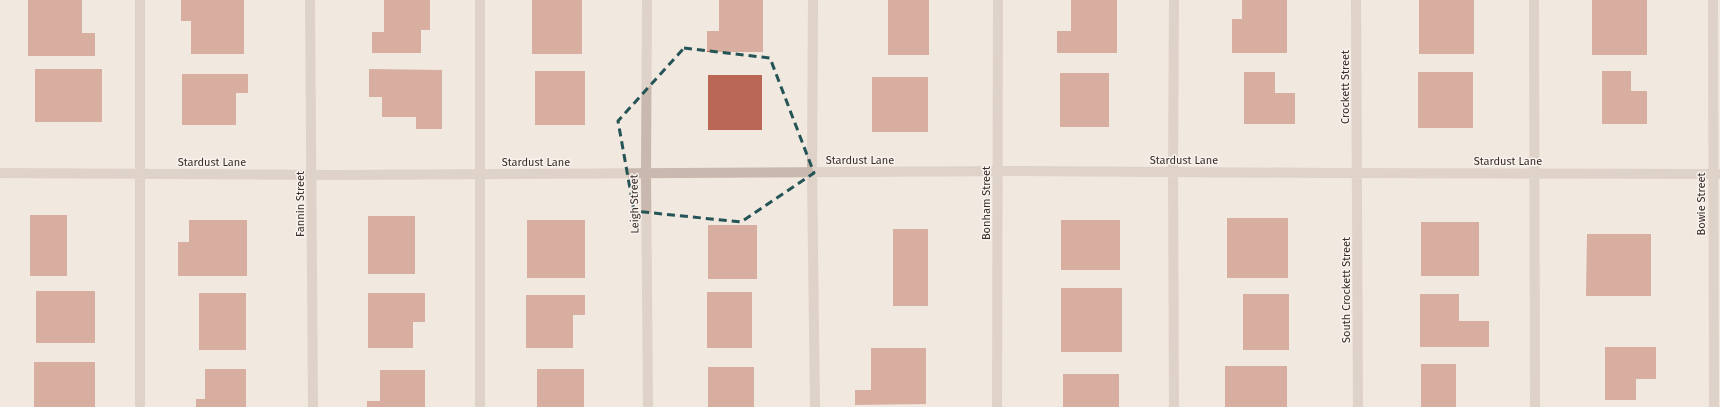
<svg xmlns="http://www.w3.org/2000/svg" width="1720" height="407" viewBox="0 0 1720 407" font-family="'Fira Sans',sans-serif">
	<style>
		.building { fill: #ba6855 }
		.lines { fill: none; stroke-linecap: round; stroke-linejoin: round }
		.minor { stroke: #c8b8ad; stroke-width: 10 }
		.marked { fill: none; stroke: #245455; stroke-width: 3; stroke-dasharray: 8 5; stroke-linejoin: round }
		.labels { text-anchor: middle; stroke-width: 3; stroke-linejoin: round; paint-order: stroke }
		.street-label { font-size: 11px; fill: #372e2b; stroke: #f9f2ed }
	</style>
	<rect width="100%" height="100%" fill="#f1e8e0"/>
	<path class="building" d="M28,0h54v33h13v23h-67z
		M181,0h63v54h-53v-33h-10z
		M384,0h46v30h-9v23h-49v-21h12z
		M532,0h50v54h-50z
		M719,0h44v52h-56v-21h12z
		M888,0h41v55h-41z
		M1071,0h46v53h-60v-22h14z
		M1242,0h45v53h-55v-34h10z
		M1419,0h55v54h-55z
		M1592,0h55v55h-55z
		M35,69h67v53h-67z
		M369,69l73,1v59h-26v-12h-34v-20h-13z
		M535,71h50v54h-50z
		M1602,71h29v20h16v33h-45z
		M1244,72h31v21h20v31h-51z
		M1418,72h55v56h-55z
		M1060,73h49v54h-49z
		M182,74h66v19h-12v32h-54z
		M708,75h54v55h-54z
		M872,77h56v55h-56z
		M30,215h37v61h-37z
		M368,216h47v58h-47z
		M1227,218h61v60h-61z
		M189,220h58v56h-69v-34h11z
		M527,220h58v58h-58z
		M1061,220h59v50h-59z
		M1421,222h58v54h-58z
		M708,225h49v54h-49z
		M893,229h35v77h-35z
		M1587,234h64v62h-65z
		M1061,288h61v64h-61z
		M36,291h59v52h-59z
		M707,292h45v56h-45z
		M199,293h47v57h-47z
		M368,293h57v29h-12v26h-45z
		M1243,294h46v56h-46z
		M1420,294h39v27h30v26h-69z
		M526,295h59v20h-12v33h-47z
		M1605,347h51v32h-20v21h-31z
		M871,348h55v56l-71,1v-15h16z
		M34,362h61v45h-61z
		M1421,364h35v43h-35z
		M1225,366h62v41h-62z
		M708,367h46v40h-46z
		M205,369h41v38h-50v-8h9z
		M537,369h47v38h-47z
		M380,370h45v37h-58v-6h13z
		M1063,374h56v33h-56z"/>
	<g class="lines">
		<path class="minor" d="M310,0l3,407
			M647,0l-1,173 2,234
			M813,0l-1,172 3,235
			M1356,0l2,407
			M1534,0l1,407
			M1713,0l1,407
			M0,173l334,2 684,-4 312,2 390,1
			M140,407v-407
			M480,407v-407
			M997,407l1,-407
			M1174,407l-1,-235 1,-172"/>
	</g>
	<path d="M0 0H1720V407H0ZM684,48l86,10 44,115 -73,49 -107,-11 -16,-90z" fill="#f1e8e0" fill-opacity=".55" fill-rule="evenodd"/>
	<path class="marked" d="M684,48l86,10 44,115 -73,49 -107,-11 -16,-90z"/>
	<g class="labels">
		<g class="street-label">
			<text transform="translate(1345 87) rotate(-90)" y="4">Crockett Street</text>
			<text x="860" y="164">Stardust Lane</text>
			<text x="1184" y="164">Stardust Lane</text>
			<text x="1508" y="165">Stardust Lane</text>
			<text x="212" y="166">Stardust Lane</text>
			<text x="536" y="166">Stardust Lane</text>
			<text transform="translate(986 203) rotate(-90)" y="4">Bonham Street</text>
			<text transform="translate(300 204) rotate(-90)" y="4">Fannin Street</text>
			<text transform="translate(634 204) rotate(-91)" y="4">Leigh Street</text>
			<text transform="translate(1701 204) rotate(-90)" y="4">Bowie Street</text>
			<text transform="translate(1346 290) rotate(-90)" y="4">South Crockett Street</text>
		</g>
	</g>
</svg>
